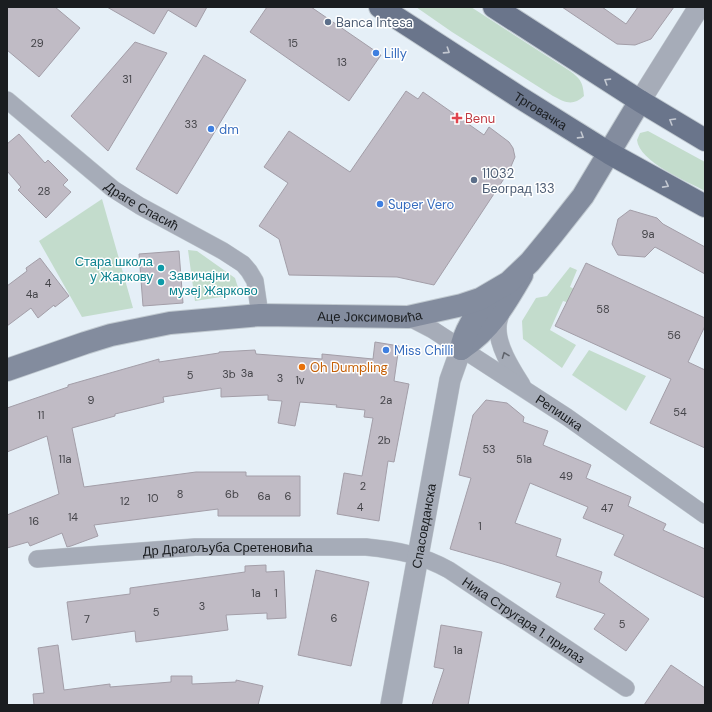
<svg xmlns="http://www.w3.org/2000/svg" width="712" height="712" viewBox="0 0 712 712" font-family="'DM Sans',sans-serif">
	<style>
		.green { fill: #c3dccc }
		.building { fill: #c0bbc5; stroke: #a39ea8 }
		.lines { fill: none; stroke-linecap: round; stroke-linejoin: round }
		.minor-casing { stroke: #c0c9d0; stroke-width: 18 }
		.tertiary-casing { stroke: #c0c9d0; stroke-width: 22 }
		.secondary-casing { stroke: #c0c9d0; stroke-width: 24 }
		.primary-casing { stroke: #c0c9d0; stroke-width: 24 }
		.minor { stroke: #a6acb8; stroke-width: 17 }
		.tertiary { stroke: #a6acb8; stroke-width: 21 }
		.secondary { stroke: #838c9e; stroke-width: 22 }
		.primary { stroke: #6a758b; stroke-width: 22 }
		.oneway { stroke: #c3c8d1 }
		.oneway2 { stroke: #60646c }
		.service-dot { fill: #5c6f8a; stroke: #fff; stroke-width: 1.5 }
		.shop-dot { fill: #3f7fe0; stroke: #fff; stroke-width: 1.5 }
		.health-dot { fill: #e0444e; stroke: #fff; stroke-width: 1.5 }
		.culture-dot { fill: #0f9aa8; stroke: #fff; stroke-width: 1.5 }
		.food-dot { fill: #e8710a; stroke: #fff; stroke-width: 1.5 }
		.labels { text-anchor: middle; stroke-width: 3; stroke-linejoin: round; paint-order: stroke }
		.number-label { font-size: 11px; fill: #444449 }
		.service-label { font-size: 13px; fill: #4e5e75; stroke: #fff; text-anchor: start }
		.shop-label { font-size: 13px; fill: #366cbe; stroke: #fff; text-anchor: start }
		.street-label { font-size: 13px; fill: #1a1d20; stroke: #fff }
		.health-label { font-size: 13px; fill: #be3a42; stroke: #fff; text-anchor: start }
		.culture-label { font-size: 13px; fill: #0d838f; stroke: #fff; text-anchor: end }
		.food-label { font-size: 13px; fill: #c56008; stroke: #fff; text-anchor: start }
	</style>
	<rect width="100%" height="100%" fill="#e5eff7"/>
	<path class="green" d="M416,7h55l99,64c11,8 13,12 14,25 -11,10 -18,7 -31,0l-101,-64z
		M648,131l57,31v29c-18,-10 -66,-29 -68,-51l3,-7z
		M102,199l31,109 -51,9 -43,-76z
		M188,250l9,1 38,27 5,16 -45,7z
		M570,267l7,3 -7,17 9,4 -6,13 -10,-3 -13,29 26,15 -14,23 -39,-29 -1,-18 14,-23 11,-2z
		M589,350l57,26 -20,35 -54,-36z"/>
	<path class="building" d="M7,7h48l25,21 -41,49 -32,-27z
		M107,7h100l-11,20 -28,-17 -14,24z
		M267,7h44l70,48 -32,46 -99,-69z
		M562,7h40l24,17 12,-17h36l-23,32 -16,6 -18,-1z
		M135,42l32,11 -59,98 -37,-35z
		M204,55l42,25 -69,114 -41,-25z
		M406,91l12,8 5,-7 61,43 5,-8 20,15 4,6 2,9 -6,14 -75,114 -37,-8 -108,-2 -10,-36 -20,-13 29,-43 -24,-16 25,-36 61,41z
		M19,134l26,29 3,-3 20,20 -5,5 8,7 -25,26 -28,-28 3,-3 -14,-16v-27z
		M630,210l27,8 6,6 42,23v27l-50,-27 -10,10 -27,-2 -6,-11 6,-25z
		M179,251l4,52 -40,3 -4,-52z
		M40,258l29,38 -14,11 -1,-2 -16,13 -7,-10 -24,18v-40l20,-15 -1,-3z
		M586,263l119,55v8l-17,36 17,8v78l-55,-25 21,-44 -116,-53z
		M375,342l24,4 -5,35 15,3 -15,78 -6,-1 -9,60 -42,-7 7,-41 18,3 11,-58 -9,-1 1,-7 -29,-3 1,-2 -37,-3 -5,24 -17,-3 4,-22 -14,-1v-5l-47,2v-9l-58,9 1,5 -49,12v2l-43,12 12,59 112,-15h50v4h54v40h-82v-7l-124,16 4,11 -27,10 -4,1 -5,-14 -32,13 -2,-4 -21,6v-33l52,-21 -12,-58 -40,16v-44l61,-21v-2l91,-26v3l60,-9v-1l36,-2 1,4 66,5v-5l51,5z
		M486,400l21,3 17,14 -1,5 25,9 -5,14 48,20 -5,13 45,19 -3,9 38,18 -3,6 42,19v49l-91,-43 10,-20 -41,-17 5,-11 -58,-24 -15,40 46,16 -5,17 46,16 -3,10 50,37 -23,32 -32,-22 11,-15 -49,-17 5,-14 -58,-19 -53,-15 21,-71 -12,-3 14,-60z
		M266,565v7l18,-1 2,47 -19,1v-6l-41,2 2,15 -92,12 -1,-11 -63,9 -5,-38 63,-8v-6l115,-16v-6z
		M316,570l53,12 -18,84 -53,-11z
		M441,625l41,7 -14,73h-36l12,-36 -10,-2z
		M58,645l6,45 46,-6v3l61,-5v-6h21v8l44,-2v-2l27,6 -5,19h-224l-1,-11 11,-1 -6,-45z
		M671,665l34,23v17h-61z"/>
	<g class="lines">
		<defs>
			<g id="minor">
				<path id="s1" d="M7,100l106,89 27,17 83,45 20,13 6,7 6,10 5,34"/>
				<path d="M503,308c-2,6 -5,12 -5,19 -1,19 14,42 24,58"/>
				<path id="s2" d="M408,317l25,13 134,87 138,98"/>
				<path id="s3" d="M37,559l158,-12h171c31,3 56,8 83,23l177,118"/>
			</g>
			<g id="tertiary">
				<path d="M640,101l59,-94"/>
				<path id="s4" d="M391,705l59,-325 11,-31"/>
			</g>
			<g id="secondary">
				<path d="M461,349c30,-20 43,-43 61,-74"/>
				<path d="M461,349c4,-22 18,-38 30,-55"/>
				<path id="s5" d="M7,370l78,-27 26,-8 59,-12 90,-8 148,2 54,-12 18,-6 29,-17 21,-20 23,-28 30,-38 57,-95"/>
			</g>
			<g id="primary">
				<path id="s6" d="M380,7l139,90 90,56 96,53"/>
				<path d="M494,7l146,94 65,39"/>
			</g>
		</defs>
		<use href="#minor" class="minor-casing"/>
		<use href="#tertiary" class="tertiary-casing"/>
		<use href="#secondary" class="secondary-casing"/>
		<use href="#primary" class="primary-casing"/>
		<use href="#minor" class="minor"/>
		<use href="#tertiary" class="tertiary"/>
		<use href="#secondary" class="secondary"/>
		<use href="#primary" class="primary"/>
	</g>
	<defs><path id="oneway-chevron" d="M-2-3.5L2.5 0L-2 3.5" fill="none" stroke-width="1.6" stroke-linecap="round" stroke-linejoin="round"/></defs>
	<g class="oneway">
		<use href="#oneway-chevron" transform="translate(447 51) rotate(33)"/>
		<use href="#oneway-chevron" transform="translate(607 81) rotate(-148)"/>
		<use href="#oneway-chevron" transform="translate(672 121) rotate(-149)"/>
		<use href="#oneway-chevron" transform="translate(581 136) rotate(32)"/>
		<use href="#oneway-chevron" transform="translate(666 185) rotate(28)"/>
	</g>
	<use class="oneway2" href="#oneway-chevron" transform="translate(505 355) rotate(-111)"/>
	<g class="service-dot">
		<circle cx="328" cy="22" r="4"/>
		<circle cx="474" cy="180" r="4"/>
	</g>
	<g class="shop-dot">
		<circle cx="376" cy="53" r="4"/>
		<circle cx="211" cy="129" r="4"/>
		<circle cx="380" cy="204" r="4"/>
		<circle cx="386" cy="350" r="4"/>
	</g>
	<path class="health-dot" d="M455 112h4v4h4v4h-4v4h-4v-4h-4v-4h4z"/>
	<g class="culture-dot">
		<circle cx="161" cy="268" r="4"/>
		<circle cx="161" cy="282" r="4"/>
	</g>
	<circle class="food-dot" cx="302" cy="367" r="4"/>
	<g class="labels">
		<g class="number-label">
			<text x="37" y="47">29</text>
			<text x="293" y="47">15</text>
			<text x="342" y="66">13</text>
			<text x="127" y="83">31</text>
			<text x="191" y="128">33</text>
			<text x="44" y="195">28</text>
			<text x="648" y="238">9a</text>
			<text x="48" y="287">4</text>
			<text x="32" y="298">4a</text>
			<text x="603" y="313">58</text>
			<text x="674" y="339">56</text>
			<text x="247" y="377">3a</text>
			<text x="229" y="378">3b</text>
			<text x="190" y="379">5</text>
			<text x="280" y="382">3</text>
			<text x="300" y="384">1v</text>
			<text x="91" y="404">9</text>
			<text x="386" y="404">2a</text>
			<text x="680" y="416">54</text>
			<text x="41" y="419">11</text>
			<text x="384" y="444">2b</text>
			<text x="489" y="453">53</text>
			<text x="65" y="463">11a</text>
			<text x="524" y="463">51a</text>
			<text x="566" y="480">49</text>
			<text x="363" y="490">2</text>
			<text x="180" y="498">8</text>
			<text x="232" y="498">6b</text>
			<text x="264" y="500">6a</text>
			<text x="288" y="500">6</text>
			<text x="153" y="502">10</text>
			<text x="125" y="505">12</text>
			<text x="360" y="511">4</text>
			<text x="607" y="512">47</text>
			<text x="73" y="521">14</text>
			<text x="34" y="525">16</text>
			<text x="480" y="530">1</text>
			<text x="256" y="597">1a</text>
			<text x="276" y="597">1</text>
			<text x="202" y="610">3</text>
			<text x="156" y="616">5</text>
			<text x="334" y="622">6</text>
			<text x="87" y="623">7</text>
			<text x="622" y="628">5</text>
			<text x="458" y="654">1a</text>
		</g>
		<g class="service-label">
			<text x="336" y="27">Banca Intesa</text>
			<text x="482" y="178">11032<tspan x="482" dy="15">Београд 133</tspan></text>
		</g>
		<g class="shop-label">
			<text x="384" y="58">Lilly</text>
			<text x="219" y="134">dm</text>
			<text x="388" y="209">Super Vero</text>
			<text x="394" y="355">Miss Chilli</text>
		</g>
		<g class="street-label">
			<text dy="5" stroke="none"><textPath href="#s6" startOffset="191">Трговачка</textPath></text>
			<text dy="5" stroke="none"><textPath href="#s1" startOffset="172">Драге Спасић</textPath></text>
			<text dy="5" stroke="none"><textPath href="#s5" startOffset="370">Аце Јоксимовића</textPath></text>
			<text dy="5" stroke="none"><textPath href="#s2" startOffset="179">Репишка</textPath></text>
			<text dy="5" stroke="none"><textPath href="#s4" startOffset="182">Спасовданска</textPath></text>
			<text dy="5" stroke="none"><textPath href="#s3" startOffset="191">Др Драгољуба Сретеновића</textPath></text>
			<text dy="5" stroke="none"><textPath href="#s3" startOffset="506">Ника Стругара 1. прилаз</textPath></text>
		</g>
		<g class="health-label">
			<text x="465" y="123">Benu</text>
		</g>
		<g class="culture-label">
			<text x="153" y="266">Стара школа<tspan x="153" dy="15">у Жаркову</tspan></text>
			<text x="169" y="280" text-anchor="start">Завичајни<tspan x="169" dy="15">музеј Жарково</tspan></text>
		</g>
		<g class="food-label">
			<text x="310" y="372">Oh Dumpling</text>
		</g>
	</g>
	<rect width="712" height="712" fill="none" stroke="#1a1d20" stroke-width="16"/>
</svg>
